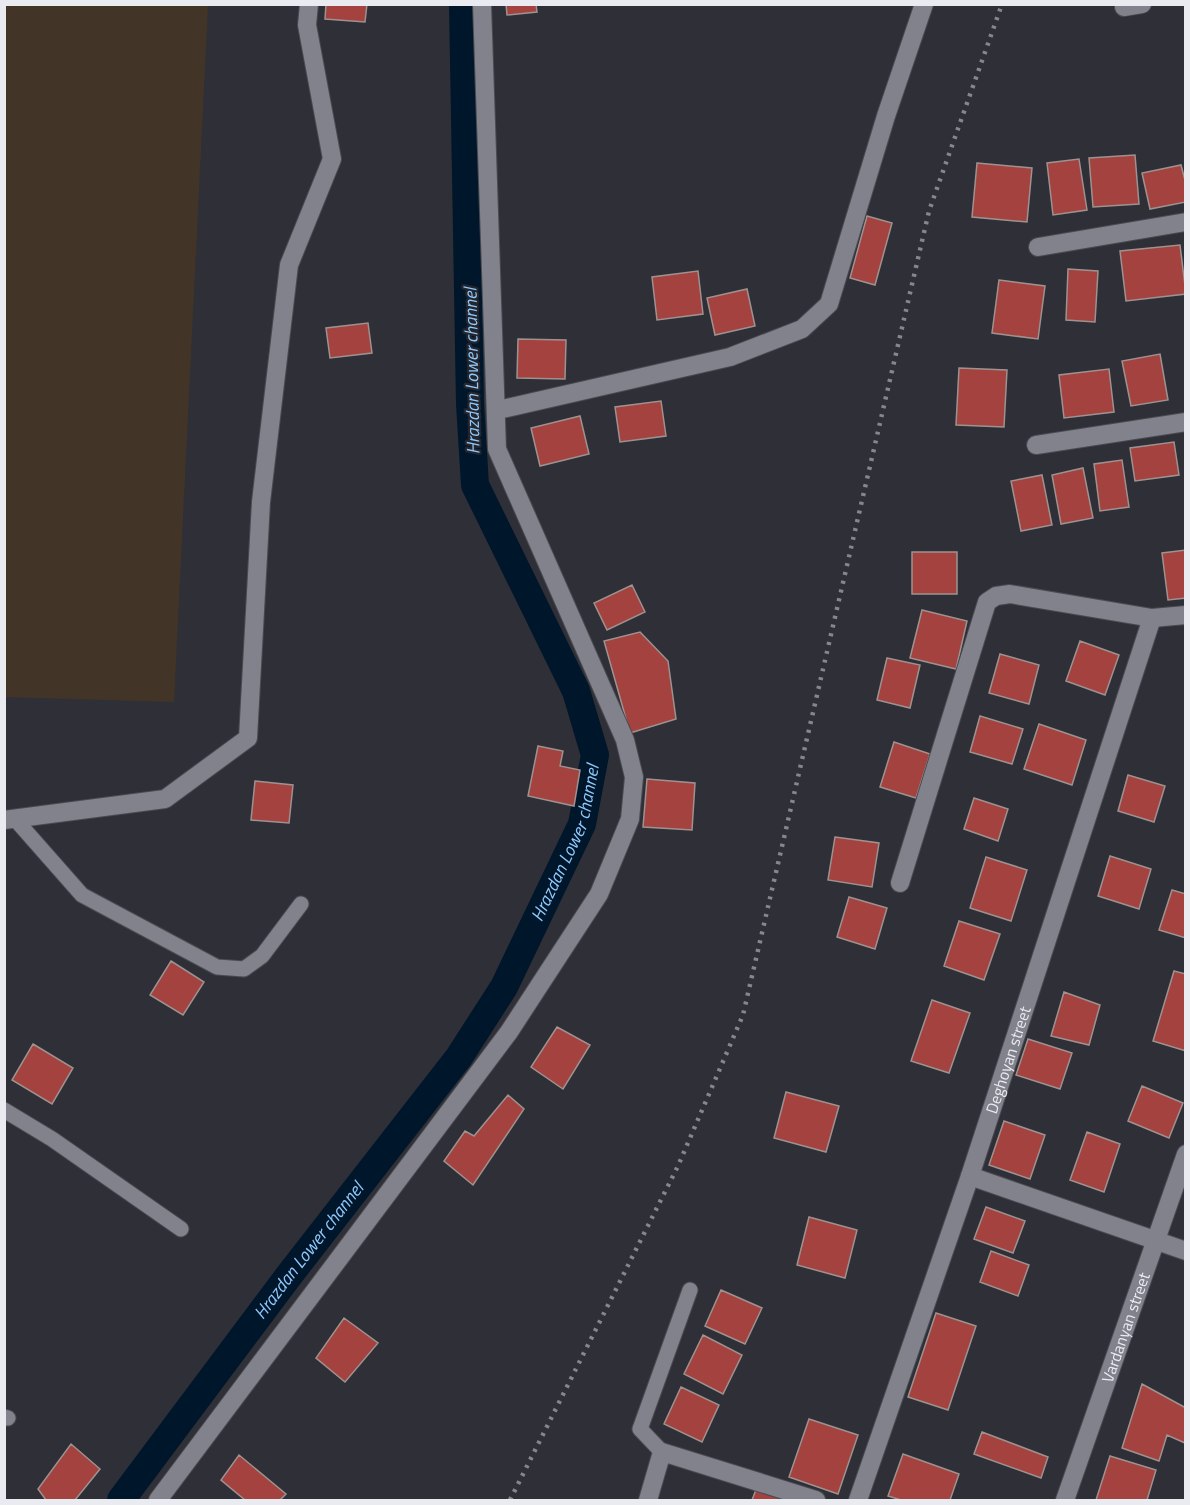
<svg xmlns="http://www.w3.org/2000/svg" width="1190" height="1505" viewBox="0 0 1190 1505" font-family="'Titillium Web',sans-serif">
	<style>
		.industrial { fill: #433428 }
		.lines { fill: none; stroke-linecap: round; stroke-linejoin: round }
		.canal { stroke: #00162a; stroke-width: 28 }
		.building { fill: #a3423f; stroke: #9e9291; stroke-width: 1.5 }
		.service-casing { stroke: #4a4a51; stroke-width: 17 }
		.minor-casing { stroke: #4a4a51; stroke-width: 20 }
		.service { stroke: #81828b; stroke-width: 15 }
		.minor { stroke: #81828b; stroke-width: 18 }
		.rail { stroke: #86868d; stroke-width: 4.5; stroke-dasharray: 3 6; stroke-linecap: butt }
		.labels { text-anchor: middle; stroke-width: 4.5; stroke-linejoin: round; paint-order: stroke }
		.street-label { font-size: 16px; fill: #eaebf0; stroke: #25262d }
		.water-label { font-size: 18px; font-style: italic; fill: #8ec9fd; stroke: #25262d }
	</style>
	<rect width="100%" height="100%" fill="#2f2f37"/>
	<path class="industrial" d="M5,4l203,1 -34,697 -169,-5z"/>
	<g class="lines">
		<path class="canal" id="s1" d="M121,1500l166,-222 172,-221 45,-70 78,-163 13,-69 -19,-64 -101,-206 -5,-81 -7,-400"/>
	</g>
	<path class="building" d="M326,4h41l-2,18 -40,-3z
		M506,4h30l1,8 -30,3z
		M1135,155l4,49 -46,3 -4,-49z
		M1079,159l8,51 -34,5 -6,-52z
		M977,163l55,5 -5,54 -55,-5z
		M1181,165l5,19v18l-36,7 -8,-36z
		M867,216l25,7 -17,62 -25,-7z
		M1180,245l6,49 -60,7 -6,-50z
		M1068,269l30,2 -3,51 -29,-2z
		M698,271l5,43 -46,6 -5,-43z
		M999,280l46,6 -7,53 -46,-6z
		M747,289l8,37 -40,9 -8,-37z
		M368,323l4,30 -42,5 -4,-30z
		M518,339l48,1 -1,39 -48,-1z
		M1160,354l8,46 -37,6 -9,-45z
		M959,368l48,2 -3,57 -48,-2z
		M1109,369l5,43 -50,6 -5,-43z
		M661,401l5,35 -46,6 -5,-35z
		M580,416l9,38 -49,12 -9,-38z
		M1174,442l5,33 -44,6 -5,-33z
		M1122,460l7,47 -29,4 -6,-47z
		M1083,468l10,50 -32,6 -9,-49z
		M1042,475l10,50 -31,6 -10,-50z
		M1186,550v48l-18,2 -6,-47z
		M912,552h45v42h-45z
		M632,585l13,27 -38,18 -13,-27z
		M922,610l45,11 -11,48 -46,-11z
		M640,632l28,29 8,58 -46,14 -26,-92z
		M1080,641l39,14 -14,40 -39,-14z
		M1000,654l39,11 -10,39 -40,-11z
		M887,658l33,7 -10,43 -33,-8z
		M980,716l43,13 -11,35 -42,-12z
		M1039,724l47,16 -14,45 -48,-16z
		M894,742l36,12 -14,44 -36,-11z
		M538,746l25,5 -3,15 20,4 -6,36 -46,-10z
		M1128,775l37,11 -11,36 -36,-11z
		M647,779l48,4 -3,47 -49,-3z
		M255,781l38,4 -4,38 -38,-3z
		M974,798l34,11 -10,32 -34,-12z
		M835,837l44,6 -7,44 -44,-7z
		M1110,856l41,13 -12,40 -41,-13z
		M986,857l41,13 -16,51 -41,-13z
		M1172,890l14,4v44l-27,-8z
		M849,897l38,11 -12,41 -38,-12z
		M959,921l41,13 -16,46 -40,-14z
		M171,961l33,21 -21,33 -33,-20z
		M1174,971l12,3v77l-33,-10z
		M1064,992l36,13 -11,40 -38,-9z
		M932,1000l38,13 -21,60 -38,-12z
		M557,1027l33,18 -27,44 -32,-22z
		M1028,1039l44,14 -12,36 -44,-14z
		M33,1044l40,24 -21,36 -40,-24z
		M1142,1086l41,17 -14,35 -41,-17z
		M786,1092l53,14 -13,46 -52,-14z
		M508,1095l16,14 -51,76 -29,-24 21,-30 9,5z
		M1004,1121l41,14 -15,44 -41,-14z
		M1087,1132l33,12 -16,48 -34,-12z
		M986,1207l39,14 -12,32 -39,-14z
		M809,1217l48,13 -12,48 -48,-13z
		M991,1251l38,14 -11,31 -38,-14z
		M721,1290l41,18 -17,36 -40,-18z
		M936,1313l40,13 -28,84 -40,-13z
		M344,1318l34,25 -33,39 -29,-24z
		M703,1335l39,20 -19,39 -39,-20z
		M1142,1384l44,24 -1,35 -18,-8 -8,26 -37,-13z
		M681,1387l38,18 -17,37 -38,-18z
		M809,1419l49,16 -20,59 -49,-17z
		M982,1432l66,25 -7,21 -67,-24z
		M71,1444l29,25 -25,31h-29l-8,-11z
		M903,1454l56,20 -9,26h-49l-13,-4z
		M239,1455l47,39 -6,6h-35l-24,-20z
		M1110,1456l46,14 -9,30h-51z
		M757,1487l30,13h-35z"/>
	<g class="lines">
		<defs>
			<path id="service" d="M15,819l67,76 135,72 27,2 18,-13 39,-52
				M4,1110l48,29 129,90
				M4,1417l4,1
				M662,1452l-22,-23 50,-139"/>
			<g id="minor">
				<path d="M1124,7l18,-3"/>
				<path d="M1038,247l148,-25"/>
				<path d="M498,410l232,-53 72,-28 27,-25 57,-188 38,-112"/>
				<path d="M1036,445l150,-23"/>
				<path d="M4,820l161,-21 83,-61 13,-236 28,-237 43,-106 -25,-134 2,-21"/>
				<path d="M900,883l87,-281 9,-6 14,-2 142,24 34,-3"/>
				<path d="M970,1176l216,75"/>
				<path d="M158,1500l351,-468 90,-138 31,-75 4,-42 -9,-37 -128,-291 -15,-445"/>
				<path d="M648,1500l14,-48 154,48"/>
				<path id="s2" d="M858,1500l112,-324 182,-558"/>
				<path id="s3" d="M1065,1500l121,-346"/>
			</g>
		</defs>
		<use href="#service" class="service-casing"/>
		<use href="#minor" class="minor-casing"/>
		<use href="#service" class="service"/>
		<use href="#minor" class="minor"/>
		<path class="rail" d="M510,1500l168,-334 65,-151 186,-804 73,-207"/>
	</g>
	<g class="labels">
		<g class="street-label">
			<text dy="6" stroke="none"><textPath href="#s2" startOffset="465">Deghoyan street</textPath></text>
			<text dy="6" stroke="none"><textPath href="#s3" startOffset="183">Vardanyan street</textPath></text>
		</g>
		<g class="water-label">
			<text transform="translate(472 371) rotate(-91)" y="6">Hrazdan Lower channel</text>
			<text dy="6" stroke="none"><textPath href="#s1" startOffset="798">Hrazdan Lower channel</textPath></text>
			<text dy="6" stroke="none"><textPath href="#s1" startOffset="312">Hrazdan Lower channel</textPath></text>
		</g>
	</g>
	<rect width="1190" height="1505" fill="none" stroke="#eaebf0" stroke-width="12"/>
</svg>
